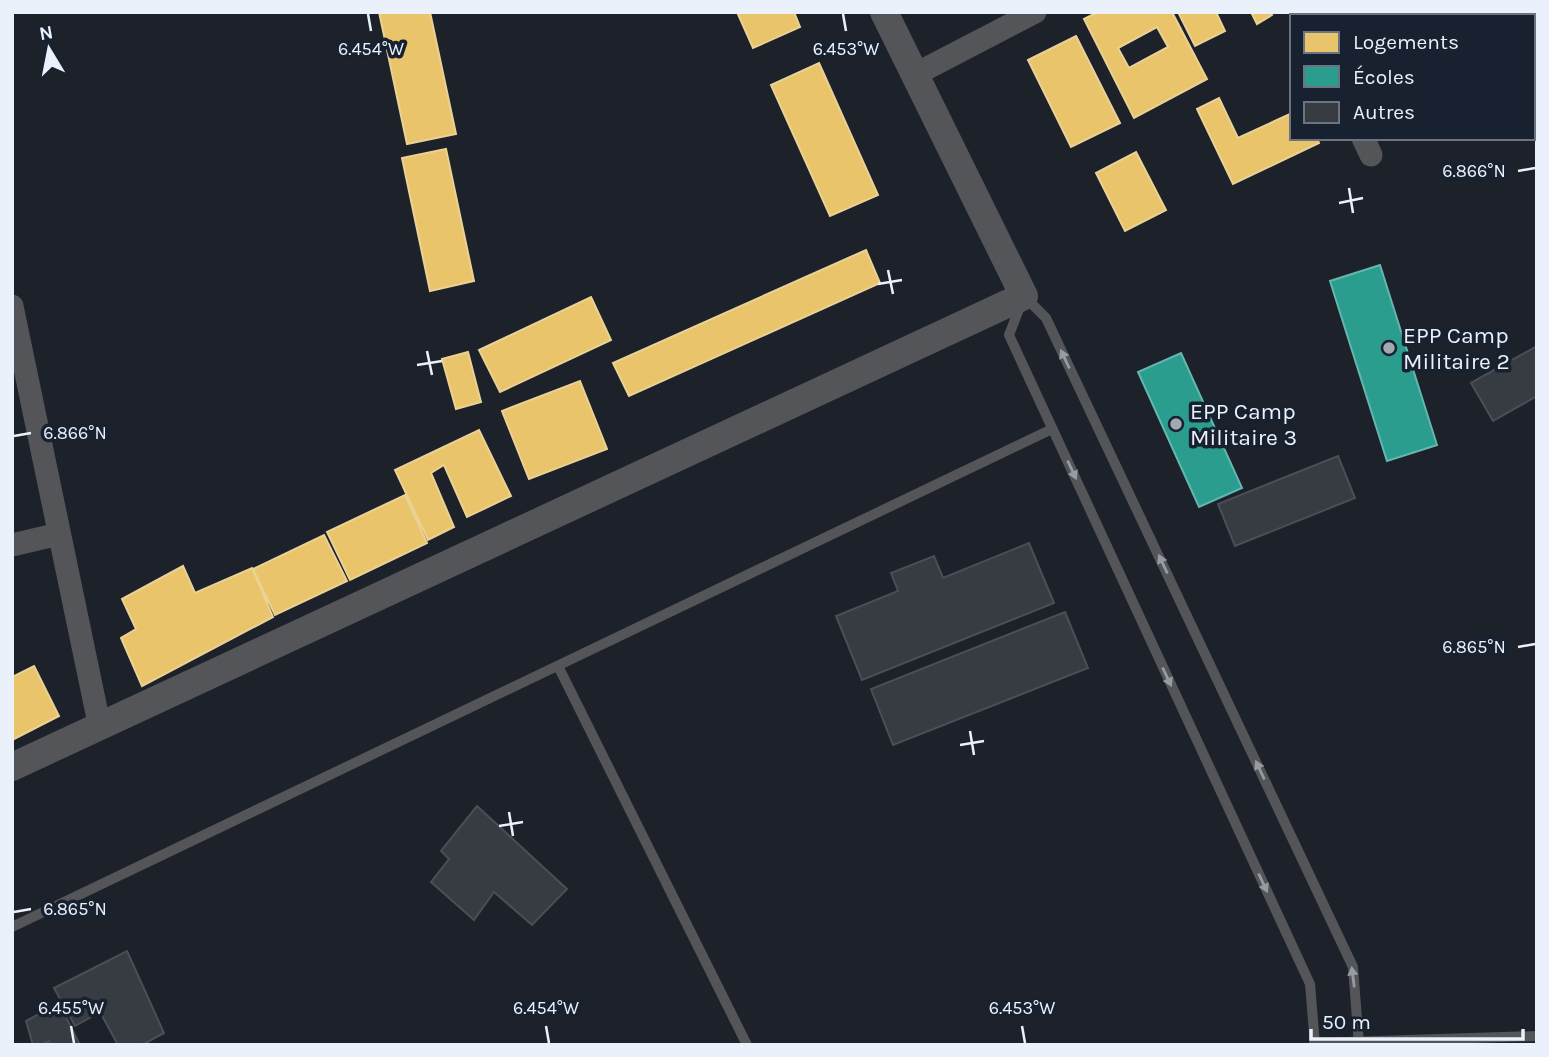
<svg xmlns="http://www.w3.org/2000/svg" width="1549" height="1057" viewBox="0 0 1549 1057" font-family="Karla,sans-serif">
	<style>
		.homes { fill: #e9c46a; stroke: #ead296; stroke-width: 2; fill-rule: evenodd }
		.schools { fill: #2a9d8f; stroke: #64b6af; stroke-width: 2 }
		.building { fill: #373c43; stroke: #4a4f55; stroke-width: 2 }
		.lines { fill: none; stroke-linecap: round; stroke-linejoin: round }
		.service { stroke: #535559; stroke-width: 10 }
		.minor { stroke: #535559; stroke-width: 23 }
		.tertiary { stroke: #535559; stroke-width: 28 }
		.oneway { fill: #979ba2 }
		.ticks { fill: none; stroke: #ebf1fb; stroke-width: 2.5 }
		.poi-dot { fill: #a3a9b2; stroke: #18212f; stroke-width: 2.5 }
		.labels { text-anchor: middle; stroke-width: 7; stroke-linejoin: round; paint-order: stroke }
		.poi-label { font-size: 23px; fill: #ebf1fb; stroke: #18212f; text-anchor: start }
		.ticks-label { font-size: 18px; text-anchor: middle; fill: #ebf1fb; stroke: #18212f; stroke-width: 7; stroke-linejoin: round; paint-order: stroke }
	</style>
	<rect width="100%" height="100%" fill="#1d222a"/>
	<path class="homes" d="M379,12h51l26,122 -49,10z
		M737,12h57l6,15 -47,21z
		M1098,12h74l35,67 -73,39 -50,-99zM1157,27l11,20 -39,21 -11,-20z
		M1178,12h38l9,19 -30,15z
		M1251,12h19l2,3 -15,9z
		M1344,12h42l2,4h-51z
		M1498,12h27l2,4h-35z
		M1076,36l44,87 -49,24 -43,-87z
		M819,63l59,132 -48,21 -59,-131z
		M1219,98l19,40 54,-25v25h25l2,5 -86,41 -36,-75z
		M446,149l28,132 -44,10 -28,-133z
		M1136,152l30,58 -41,21 -29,-58z
		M866,250l14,33 -251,113 -16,-33z
		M591,297l20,43 -111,52 -21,-42z
		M468,352l13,50 -25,7 -14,-50z
		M580,381l27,68 -78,30 -27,-68z
		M479,430l32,66 -44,21 -23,-52 -13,8 23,54 -26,13 -33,-70z
		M405,495l22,48 -77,37 -23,-48z
		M324,535l23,46 -72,34 -22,-46z
		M183,566l12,27 57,-25 21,49 -131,69 -21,-48 15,-9 -14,-30z
		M34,666l25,50 -47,24v-63z"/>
	<path class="schools" d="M1380,265l57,180 -50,16 -57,-180z
		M1181,353l61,135 -43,19 -61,-135z"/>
	<path class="building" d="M1537,346v50l-44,25 -22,-38z
		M1338,456l17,42 -120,48 -17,-42z
		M1029,543l25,60 -192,77 -26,-64 62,-25 -7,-18 43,-17 9,22z
		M1065,612l23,56 -195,77 -22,-56z
		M477,806l90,83 -35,36 -38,-33 -20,28 -43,-38 18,-23 -8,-8z
		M127,951l37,82 -22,12h-24l-18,-33 -25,14 -21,-38z
		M59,1003l21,42h-29l-2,-4 -8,4h-8l-7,-24z"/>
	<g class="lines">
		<path class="service" d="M558,666l189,379
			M12,927l1040,-498
			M1314,1043l223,-7
			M1315,1045l-5,-61 -301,-649 15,-39 22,22 307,649 6,78"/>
		<path class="minor" d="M1300,12l2,4
			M914,75l121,-63
			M1363,138l8,17
			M12,306l88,422
			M12,545l47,-11"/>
		<path class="tertiary" d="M12,767l1012,-471 -140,-284"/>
	</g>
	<defs><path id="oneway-solid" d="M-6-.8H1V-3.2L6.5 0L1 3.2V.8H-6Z" transform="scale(1.75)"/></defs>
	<g class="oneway">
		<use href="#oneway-solid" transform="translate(1065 359) rotate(-115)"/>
		<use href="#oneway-solid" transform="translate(1072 470) rotate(65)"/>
		<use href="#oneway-solid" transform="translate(1163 564) rotate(-115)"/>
		<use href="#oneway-solid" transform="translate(1167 677) rotate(65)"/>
		<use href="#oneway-solid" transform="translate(1260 770) rotate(-115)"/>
		<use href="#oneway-solid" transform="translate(1263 883) rotate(65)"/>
		<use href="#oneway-solid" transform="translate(1353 977) rotate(-97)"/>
	</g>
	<path class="ticks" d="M368,14l3,17M843,14l3,17M1518,171l17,-3M1349,188l4,25M1339,203l24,-5M888,270l5,24M878,284l24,-4M427,351l5,24M417,365l25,-4M14,436l17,-3M1518,647l17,-3M970,731l4,24M960,745l24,-4M509,812l4,24M499,826l24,-4M14,912l17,-3M71,1026l3,17M546,1026l3,17M1022,1026l3,17"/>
	<g class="poi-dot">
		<circle cx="1389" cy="348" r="7"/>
		<circle cx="1176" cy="424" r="7"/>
	</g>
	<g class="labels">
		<g class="poi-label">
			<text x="1403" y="343">EPP Camp<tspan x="1403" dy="26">Militaire 2</tspan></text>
			<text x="1190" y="419">EPP Camp<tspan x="1190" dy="26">Militaire 3</tspan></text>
		</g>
	</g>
	<g class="ticks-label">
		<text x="371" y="55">6.454°W</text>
		<text x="846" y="55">6.453°W</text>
		<text x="1474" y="177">6.866°N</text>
		<text x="75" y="439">6.866°N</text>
		<text x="1474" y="653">6.865°N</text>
		<text x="75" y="915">6.865°N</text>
		<text x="71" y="1014">6.455°W</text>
		<text x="546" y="1014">6.454°W</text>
		<text x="1022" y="1014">6.453°W</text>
	</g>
	<rect width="1549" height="1057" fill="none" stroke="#ebf1fb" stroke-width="28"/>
	<rect x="1290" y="14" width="245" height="126" fill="#18212f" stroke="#6c7481" stroke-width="2"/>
	<rect x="1304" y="32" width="35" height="21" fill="#e9c46a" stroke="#6c7481" stroke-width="2"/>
	<text x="1353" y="49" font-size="21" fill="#ebf1fb">Logements</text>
	<rect x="1304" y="66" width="35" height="21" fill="#2a9d8f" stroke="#6c7481" stroke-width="2"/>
	<text x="1353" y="84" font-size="21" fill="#ebf1fb">Écoles</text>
	<rect x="1304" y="102" width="35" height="21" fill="#373c43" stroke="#6c7481" stroke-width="2"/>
	<text x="1353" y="119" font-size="21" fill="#ebf1fb">Autres</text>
	<g transform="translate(49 49) rotate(350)" stroke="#18212f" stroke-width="5" paint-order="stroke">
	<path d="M0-5L12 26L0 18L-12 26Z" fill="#ebf1fb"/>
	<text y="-10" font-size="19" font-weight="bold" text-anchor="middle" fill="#ebf1fb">N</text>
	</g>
	<path d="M1311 1029v10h212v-10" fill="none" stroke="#ebf1fb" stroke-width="3.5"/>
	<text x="1322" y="1029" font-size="21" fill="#ebf1fb" stroke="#18212f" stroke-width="5" paint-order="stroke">50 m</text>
</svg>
